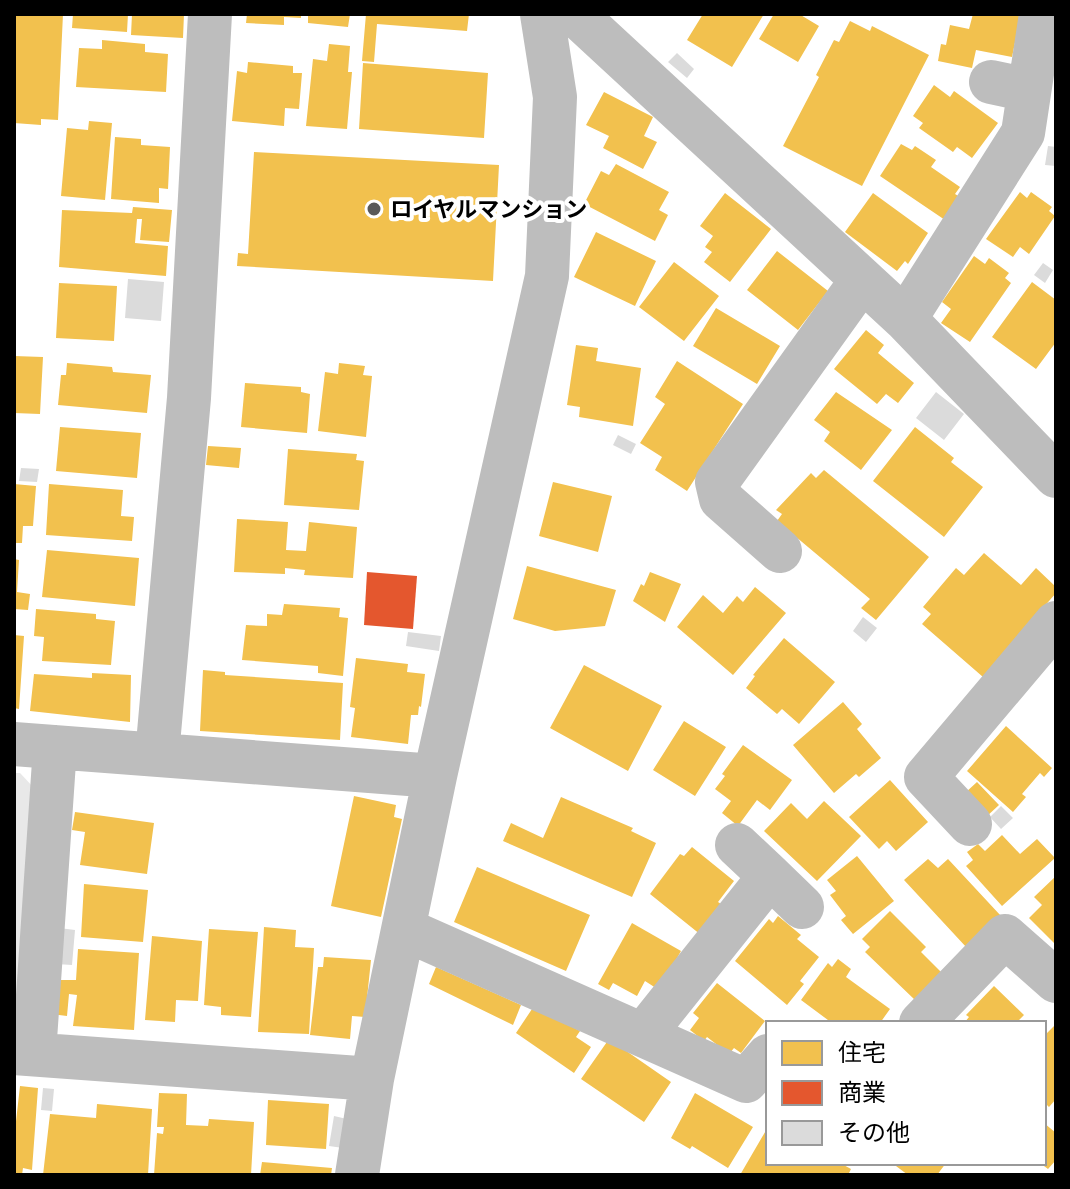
<svg xmlns="http://www.w3.org/2000/svg" width="1070" height="1189" viewBox="0 0 1070 1189" font-family="'PT Sans','Noto Sans JP',sans-serif">
	<style>
		.green { fill: #e8e8e8 }
		.homes { fill: #f2c14e }
		.shops { fill: #e4572e }
		.building { fill: #dbdbdb }
		.lines { fill: none; stroke-linecap: round; stroke-linejoin: round }
		.minor { stroke: #bdbdbd; stroke-width: 44 }
		.poi-dot { fill: #595959; stroke: #fff; stroke-width: 3 }
		.labels { text-anchor: middle; stroke-width: 8; stroke-linejoin: round; paint-order: stroke }
		.poi-label { font-size: 22px; font-weight: bold; fill: #000; stroke: #fff; text-anchor: start }
	</style>
	<rect width="100%" height="100%" fill="#fff"/>
	<path class="green" d="M14,773h6l14,15 -15,225 -5,6z"/>
	<path class="homes" d="M14,14h49l-5,106 -17,-1v6l-27,-2z
		M73,14h55l-1,18 -55,-4z
		M132,14h52l-1,24 -52,-3z
		M247,14h54v4l-17,-1v8l-38,-2z
		M308,14h42l-2,13 -40,-4z
		M366,14h103l-2,17 -90,-7 -3,38 -12,-1z
		M703,14h61l-32,53 -45,-27z
		M774,14h25l20,12 -21,36 -39,-23z
		M973,14h48l-9,43 -36,-7 -4,18 -34,-7 3,-17 5,1 4,-20 19,4z
		M850,21l20,10 2,-5 57,29 -67,131 -79,-40 36,-69 -3,-2 18,-35 5,2z
		M102,40l43,4v8l23,2 -2,38 -90,-5 3,-39 23,1z
		M329,44l21,2 -2,26h4l-5,57 -41,-3 7,-67 14,2z
		M248,62l45,4v7h9l-3,36 -14,-1 -1,18 -52,-5 5,-50 10,2z
		M363,63l125,10 -4,65 -125,-9z
		M934,85l16,12 4,-6 44,32 -26,35 -15,-11 -4,5 -34,-24 4,-5 -10,-7z
		M604,92l49,25 -9,19 13,6 -14,27 -40,-21 6,-12 -23,-11z
		M89,121l23,2 -7,77 -44,-4 6,-68 21,2z
		M115,137l26,2v6l29,2 -2,42 -9,-1v15l-48,-4z
		M901,144l11,6 3,-4 21,14 -5,7 29,20 -5,7 5,3 -15,23 -65,-44z
		M254,152l245,13 -6,116 -256,-15 1,-13 10,1z
		M616,164l53,28 -10,18 9,5 -13,26 -71,-37 17,-33 8,4z
		M1020,192l7,6 4,-6 21,15 -3,4 6,5 -26,38 -9,-7 -7,10 -27,-18z
		M725,193l46,36 -41,53 -26,-20 8,-10 -7,-5 8,-11 -13,-10z
		M873,193l55,40 -20,31 -3,-3 -8,10 -52,-39z
		M133,207l39,3 -3,32 -29,-2 2,-21h-5l-2,24 33,3 -2,30 -107,-9 3,-57 70,3z
		M596,232l60,29 -21,45 -61,-29z
		M777,251l51,40 -30,39 -51,-40z
		M974,256l11,8 4,-6 20,15 -4,5 6,5 -41,59 -29,-19 10,-14 -9,-7z
		M674,262l45,34 -35,45 -45,-34z
		M1032,282l24,18v42l-20,27 -44,-32z
		M59,283l58,3 -3,55 -58,-3z
		M716,308l64,38 -23,38 -64,-38z
		M866,330l18,15 -6,8 36,30 -16,20 -12,-9 -9,10 -43,-35z
		M576,345l22,3 -2,13 45,7 -8,58 -54,-9 1,-10 -13,-2z
		M14,356l29,1 -3,57 -26,-1z
		M677,361l66,43 -56,87 -32,-21 7,-13 -22,-14 25,-39 -10,-7z
		M67,363l45,4 1,5 38,3 -4,38 -89,-8 3,-30h5z
		M339,363l26,3 -2,9 9,1 -6,61 -48,-6 7,-59 13,2z
		M245,383l56,4v5l9,2 -3,39 -66,-6z
		M836,392l56,38 -31,40 -37,-29 6,-9 -16,-12z
		M60,427l81,6 -4,45 -81,-7z
		M915,427l39,31 -3,4 32,25 -39,50 -71,-56z
		M208,446l33,2 -2,20 -33,-3z
		M288,449l69,5 -1,6 8,1 -5,49 -75,-5z
		M824,470l105,87 -53,63 -15,-12 9,-9 -93,-78 5,-7 -6,-4 35,-37 5,5z
		M553,482l59,14 -14,56 -59,-16z
		M14,484l22,2 -3,40h-10l-1,17h-8z
		M49,484l74,6 -2,26 13,1 -2,24 -86,-6z
		M237,519l51,3 -2,28 20,1 3,-29 48,5 -4,51 -49,-3 1,-5 -20,-2v6l-51,-2z
		M47,550l92,8 -4,48 -93,-9z
		M984,553l37,32 15,-17 20,19v6l-73,84 -61,-53 9,-10 -8,-7 33,-39 8,7z
		M14,559l5,1 -2,32 13,2 -2,16 -14,-1z
		M527,566l89,24 -11,36 -50,5 -42,-12z
		M650,572l31,12 -16,38 -32,-21 8,-17 3,2z
		M755,587l31,26 -53,62 -56,-48 26,-32 20,18 14,-17 6,6z
		M284,604l56,4 -1,9 9,1 -5,58 -25,-3v-7l-76,-6 4,-35 21,1v-12l15,1z
		M36,609l60,5v5l19,2 -4,44 -69,-4 2,-24 -10,-1z
		M14,635l10,1 -5,73 -5,-1z
		M784,638l51,44 -36,42 -17,-15 -5,5 -31,-26 9,-12 -2,-1z
		M356,658l52,6 -1,8 18,2 -4,33 -2,-1 -1,9h-7l-3,29 -57,-7 4,-29 -5,-1z
		M584,665l78,41 -34,65 -78,-43z
		M203,670l22,2v3l118,8 -3,57 -140,-9z
		M92,673l39,2 -1,47 -100,-11 4,-37 58,4z
		M843,702l19,22 -5,5 24,29 -22,19 -3,-3 -22,19 -41,-48z
		M684,721l42,26 -31,49 -42,-26z
		M1006,726l46,42 -8,9 -4,-4 -18,21 4,3 -13,15 -46,-41z
		M743,745l49,35 -22,30 -13,-10 -19,26 -16,-13 9,-12 -16,-12 10,-13 -3,-2z
		M890,780l38,42 -32,29 -9,-10 -8,8 -30,-32z
		M977,782l22,23 -13,12 -21,-24z
		M354,796l42,9 -2,12 8,2 -21,98 -50,-11z
		M561,797l72,31 -2,3 25,12 -24,54 -129,-56 8,-18 32,15z
		M824,801l37,35 -44,45 -53,-50 27,-28 16,16z
		M75,812l79,11 -7,51 -67,-9 5,-33 -13,-2z
		M1002,835l18,19 17,-15 18,19 -53,48 -36,-40 7,-6 -6,-8 11,-8 7,7z
		M692,847l42,34 -16,21 6,4 -23,29 -51,-41 30,-40 4,2z
		M857,856l37,45 -41,33 -12,-14 5,-4 -16,-21 6,-4 -9,-11z
		M928,859l10,9 10,-9 53,57 -34,32 -63,-68z
		M477,867l113,48 -24,56 -112,-49z
		M1056,876v69l-27,-27 13,-13 -8,-8z
		M84,884l64,6 -5,52 -62,-5z
		M890,911l36,36 -5,5 21,21 -27,27 -50,-48 5,-5 -8,-8z
		M778,916l23,19 -4,4 22,18 -19,24 4,3 -17,21 -52,-44 34,-42 4,4z
		M632,923l49,28 -22,39 -14,-9 -8,15 -24,-13 -4,7 -11,-6z
		M264,927l32,3 -1,17 19,1 -5,86 -51,-2z
		M209,929l49,3 -7,85 -30,-2v-8l-17,-2z
		M152,936l50,5 -4,60 -22,-1 -1,22 -30,-2z
		M78,949l61,4 -5,77 -61,-4 4,-31 -8,-1 -2,22 -16,-2 3,-34h22z
		M324,957l47,3 -6,57 -13,-1 -2,23 -40,-4 8,-68h5z
		M838,959l13,10 -5,8 44,32 -10,14h-48l-31,-23 27,-37 4,4z
		M436,967l85,38 -8,20 -84,-41z
		M717,983l48,38 -24,32 -7,-5 -5,6 -22,-17 -3,4 -14,-11 9,-12 -6,-5z
		M994,986l30,29 -6,6 3,2h-57l5,-6 -3,-2z
		M534,1006l46,25 -4,6 15,10 -17,26 -58,-40z
		M1056,1024v75l-7,8 -5,-5v-66z
		M609,1039l62,43 -27,40 -63,-43z
		M20,1086l18,2 -6,82 -9,-2 -1,7h-8v-36z
		M159,1093l28,1 -1,31 22,1 1,-7 45,3 -3,53h-97l3,-42 6,1 1,-7h-7z
		M695,1093l58,34 -25,41 -36,-22 -2,3 -19,-11z
		M268,1100l61,4 -3,45 -60,-4z
		M97,1104l55,5 -4,66h-105l7,-61 46,4z
		M1044,1123l12,10v27l-8,9 -8,-6h4z
		M768,1127v36h72l11,6 -3,6h-108z
		M262,1162l70,6 -1,7h-71z
		M892,1163h54l-9,12h-29z"/>
	<path class="shops" d="M367,572l50,4 -4,53 -49,-4z"/>
	<path class="building" d="M677,53l17,16 -7,9 -19,-16z
		M1048,146l8,1v19l-11,-1z
		M1043,263l10,7 -8,13 -11,-8z
		M128,279l36,3 -3,39 -36,-3z
		M936,392l28,22 -20,26 -28,-22z
		M618,435l18,9 -5,10 -18,-9z
		M21,468l18,1 -2,13 -18,-1z
		M863,617l14,11 -11,14 -13,-11z
		M408,632l33,4 -2,15 -33,-5z
		M1001,806l12,12 -12,11 -11,-12z
		M59,928l16,2 -3,35 -16,-1z
		M43,1088l11,1 -2,22 -11,-1z
		M334,1116l13,3 -4,29 -14,-2z"/>
	<g class="lines">
		<path class="minor" d="M575,14l330,305 151,157
			M991,82l38,8
			M905,319l118,-186 18,-119
			M780,551l-59,-52 -4,-17 145,-202
			M14,744l421,32
			M157,755l32,-357 21,-384
			M970,824l-44,-47 130,-154
			M770,876l32,31
			M404,929l342,152 22,-25
			M921,1023l84,-87 51,45
			M643,1035l127,-159 -33,-31
			M14,1053l358,26
			M34,1054l21,-307
			M357,1175l15,-96 63,-303 112,-500 8,-179 -13,-83"/>
	</g>
	<circle class="poi-dot" cx="374" cy="209" r="8"/>
	<g class="labels">
		<g class="poi-label">
			<text x="390" y="217">ロイヤルマンション</text>
		</g>
	</g>
	<rect width="1070" height="1189" fill="none" stroke="#000000" stroke-width="32"/>
	<rect x="766" y="1021" width="280" height="144" fill="#ffffff" stroke="#999999" stroke-width="2"/>
	<rect x="782" y="1041" width="40" height="24" fill="#f2c14e" stroke="#999999" stroke-width="2"/>
	<text x="838" y="1061" font-size="24" fill="#000000">住宅</text>
	<rect x="782" y="1081" width="40" height="24" fill="#e4572e" stroke="#999999" stroke-width="2"/>
	<text x="838" y="1101" font-size="24" fill="#000000">商業</text>
	<rect x="782" y="1121" width="40" height="24" fill="#dbdbdb" stroke="#999999" stroke-width="2"/>
	<text x="838" y="1141" font-size="24" fill="#000000">その他</text>
</svg>
